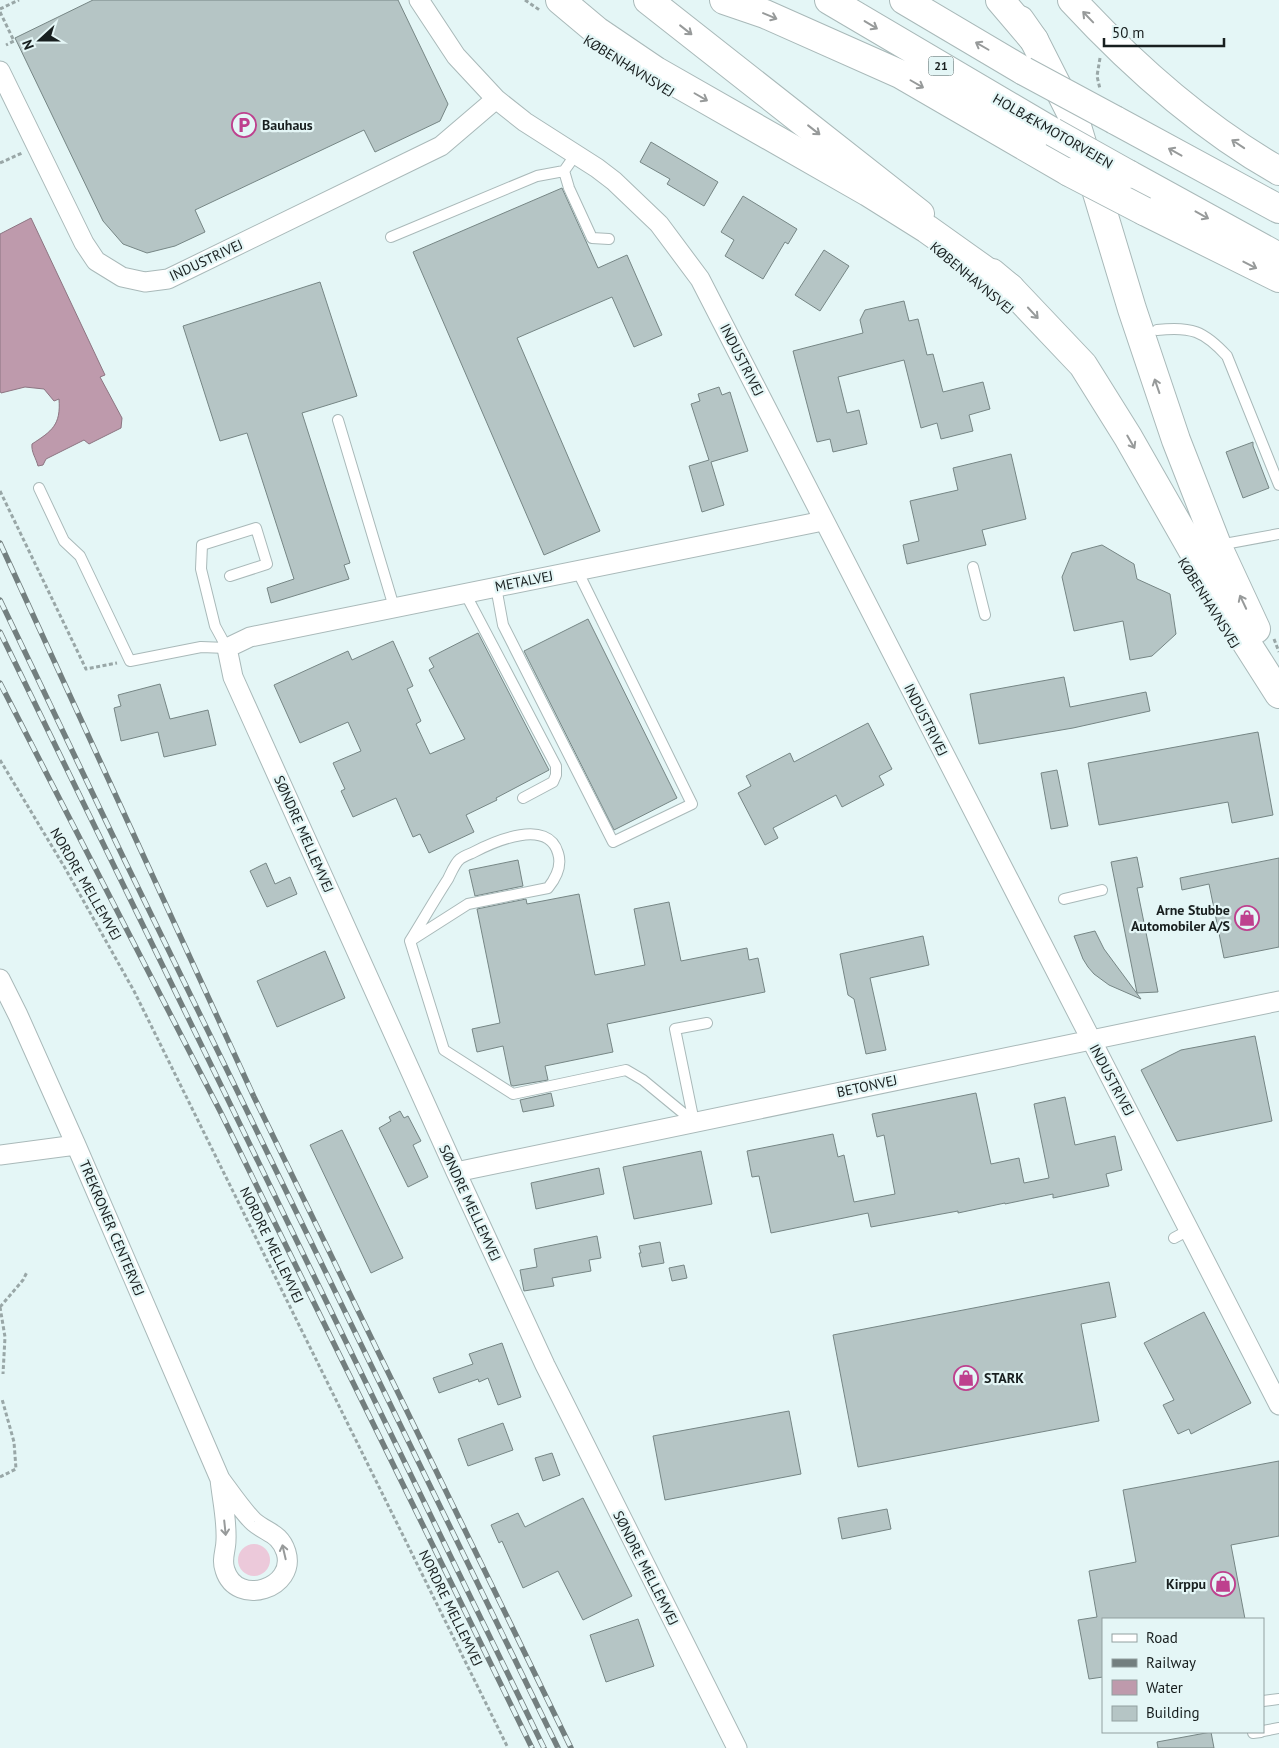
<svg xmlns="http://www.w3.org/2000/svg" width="1279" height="1748" viewBox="0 0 1279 1748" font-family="'PT Sans',sans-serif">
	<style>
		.green { fill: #ecc9da }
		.water { fill: #be9aac; stroke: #8c7582 }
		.building { fill: #b5c5c5; stroke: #768685 }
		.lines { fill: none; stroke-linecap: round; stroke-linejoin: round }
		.service-casing { stroke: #a9b9b9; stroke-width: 12 }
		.minor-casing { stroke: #a9b9b9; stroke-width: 21 }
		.secondary-casing { stroke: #a9b9b9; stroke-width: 30 }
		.motorway-casing { stroke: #a9b9b9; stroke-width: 30 }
		.path { stroke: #99a7a7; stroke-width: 3; stroke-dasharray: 4 2.5; stroke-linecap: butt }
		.service { stroke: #fff; stroke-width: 10 }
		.minor { stroke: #fff; stroke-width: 19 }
		.secondary { stroke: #fff; stroke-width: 28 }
		.motorway { stroke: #fff; stroke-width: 28 }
		.rail-casing { stroke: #737f7f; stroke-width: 5.5 }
		.rail { stroke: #e4f6f6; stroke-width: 4; stroke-dasharray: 11; stroke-linecap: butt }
		.motorway-bridge-casing { stroke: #a9b9b9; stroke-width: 30; stroke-linecap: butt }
		.motorway-bridge { stroke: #fff; stroke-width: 28 }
		.oneway { stroke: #979a9a }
		.labels { text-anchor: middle; stroke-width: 4.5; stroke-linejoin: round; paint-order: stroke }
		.shield { fill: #e4f6f6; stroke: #556060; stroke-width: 1 }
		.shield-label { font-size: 12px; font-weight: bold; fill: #181f1f }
		.street-label { font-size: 14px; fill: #181f1f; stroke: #e4f6f6 }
		.poi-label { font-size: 14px; font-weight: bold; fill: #181f1f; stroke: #e4f6f6; text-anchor: start }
	</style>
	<rect width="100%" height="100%" fill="#e4f6f6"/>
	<path class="green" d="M238 1560a16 16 0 1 1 32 0a16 16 0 1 1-32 0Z"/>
	<path class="water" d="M31,218l74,157 -5,2 22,41 -1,10 -32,16 -5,-4 -38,19 -3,6 -5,1c-2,-8 -7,-14 -6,-22 20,-13 29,-19 27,-45l-5,2 -10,-12 -19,-2 -24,6 -1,-2v-157z"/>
	<path class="building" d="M93,0h305l50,104 -8,17 -65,31 -11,-22 -169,80 10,22 -30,14 -28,7 -24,-9 -20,-23 -88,-183z
		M651,142l67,40 -14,24 -37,-22 3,-5 -30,-17z
		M562,188l36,80 29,-13 35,80 -28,12 -22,-50 -95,41 83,193 -56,24 -131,-303z
		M743,196l54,33 -9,15 -3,-2 -22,37 -38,-23 9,-16 -13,-8z
		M824,250l25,16 -29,45 -25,-16z
		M320,282l37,114 -55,17 48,150 -6,2 5,14 -78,24 -4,-15 27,-9 -47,-146 -27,8 -37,-115z
		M904,301l5,20 9,-2 9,36 6,-1 10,38 40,-10 7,27 -21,6 4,16 -32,8 -4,-16 -16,5 -17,-68 -66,17 9,36 12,-3 8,34 -34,8 -3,-13 -13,3 -24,-91 70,-18 -3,-13 5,-10z
		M719,387l3,8 8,-3 18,59 -37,11 13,43 -22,7 -13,-46 20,-6 -18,-56 9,-3 -2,-7z
		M1253,442v4l16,42 -26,10 -17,-46z
		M1011,454l15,65 -44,11 4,15 -79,19 -4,-19 16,-4 -9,-40 48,-11 -5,-22z
		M1102,545l32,19 3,15 33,15 6,40 -24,22 -22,4 -7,-39 -49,10 -12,-54 10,-24z
		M588,619l89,179 -63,32 -90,-179z
		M478,633l71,137 -53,28 1,2 -31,15 8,17 -45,21 -9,-19 -7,3 -17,-39 -43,19 -12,-26 4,-2 -12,-26 28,-12 -13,-29 -48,21 -26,-58 74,-34 4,9 41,-19 20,45 -6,3 14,32 -5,3 14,30 35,-15 -36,-69 5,-3 -5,-9z
		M1064,677l6,30 76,-15 4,19 -77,17 -94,16 -9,-50z
		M160,684l10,35 38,-9 8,35 -52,12 -6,-25 -37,9 -7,-33 7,-2 -3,-11z
		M868,723l24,46 -13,7 5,9 -42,22 -6,-12 -63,33 5,10 -13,7 -27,-52 13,-7 -5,-10 44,-23 4,9z
		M1258,732l15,83 -41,8 -4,-21 -129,23 -11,-62z
		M1057,770l11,56 -17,3 -10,-56z
		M1137,857l6,30 -6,1 21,104 -21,1 -26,-131z
		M1279,858v89l-55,11 -15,-74 -27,6 -2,-12z
		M518,860l5,26 -48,10 -6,-26z
		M266,863l9,21 15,-7 7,17 -30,13 -17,-36z
		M579,894l16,81 50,-10 -11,-56 35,-7 12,59 66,-13 2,12 9,-2 7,34 -158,32 6,28 -68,14 3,14 -35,6 -2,-1 -8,-39 -26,6 -5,-23 28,-6 -23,-114 49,-10 1,5z
		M1095,931l9,18 37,50 -32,-14 -15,-11 -6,-7 -5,-8 -9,-23z
		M923,936l6,29 -59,13 16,72 -20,4 -12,-55 -6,-4 -8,-41z
		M325,951l20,47 -68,29 -20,-46z
		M1255,1036l17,85 -95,20 -36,-71 40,-20z
		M551,1093l3,13 -31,6 -3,-12z
		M976,1093l15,71 28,-6 5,25 25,-5 -15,-74 31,-7 10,48 40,-9 7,34 -16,4 3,12 -56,12v-4l-48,10v-1l-47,10v-2l-87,16 -3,-14 -97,20 -12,-57 -7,1 -5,-26 86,-17 5,23 6,-2 10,47 41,-8 -11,-59 -7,2 -5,-23z
		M400,1111l4,7 4,-2 13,25 -8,4 15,32 -20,10 -29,-59 12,-7 -2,-4z
		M342,1130l61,128 -32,15 -61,-128z
		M701,1151l11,53 -78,15 -11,-52z
		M599,1168l5,26 -68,15 -5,-26z
		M597,1236l4,22 -12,2 2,11 -39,7 2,8 -30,5 -4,-21 17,-3 -3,-18z
		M660,1242l4,21 -22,4 -3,-14h2l-2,-7z
		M684,1265l3,13 -15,3 -3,-13z
		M1109,1282l7,35 -35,7 18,97 -241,46 -25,-132z
		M1204,1312l47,91 -60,31 -2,-5 -11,5 -15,-29 11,-5 -30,-57z
		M502,1343l19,54 -23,8 -10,-27 -9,4 -1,-3 -39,14 -6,-15 40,-14 -4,-10z
		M789,1411l12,63 -136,26 -12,-64z
		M503,1423l10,27 -45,16 -10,-27z
		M552,1453l8,22 -17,6 -8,-23z
		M1279,1461v75l-48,9 14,74h-142v58l-14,2 -11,-59 19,-3 -8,-46 47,-9 -13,-72z
		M583,1498l49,98 -49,24 -25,-49 -35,17 -21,-47 -3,2 -8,-18 27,-12 7,14z
		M887,1509l4,20 -49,10 -4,-21z
		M638,1619l16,47 -48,16 -16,-47z
		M1211,1732l3,16h-56l-1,-6z"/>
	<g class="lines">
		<defs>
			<path id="service" d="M564,171l5,17 23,50 17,1
				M391,237l146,-61 27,-5 12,-17
				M1157,330c34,-4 47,1 70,26l52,129
				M338,420l56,187
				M39,488l25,53 16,15 50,105 71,-14 26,1
				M1219,545l60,-11
				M973,567l12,48
				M496,587l7,38 110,217 79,-38 -115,-234
				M465,593l91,173v9l-3,7 -30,16
				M227,648l-12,-22 -14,-57 1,-24 54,-17 11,36 -37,12
				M1064,899l38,-9
				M410,941l58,-37 80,-16c8,-10 14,-23 10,-35 -10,-35 -63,-12 -84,-1 -4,2 -10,4 -14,7 -5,4 -9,14 -12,20 -13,20 -25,41 -38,62l34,109 69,44 113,-24 17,10 51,42 -19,-93 32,-6
				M1174,1238l15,-8
				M1263,1701l16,-2
				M1263,1731l16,-3
				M1253,1733l8,-1"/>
			<path id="minor" d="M419,0l37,56 40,43 29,23 72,46 17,13 45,43 41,55 579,1126
				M0,71l84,172 12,18 26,16 23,5 23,-3 273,-133 55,-47
				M0,979l18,36 58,130 144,334c9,12 24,34 34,43 13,11 26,11 32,30 11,36 -49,56 -61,18 -4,-11 1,-19 1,-30 1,-20 -4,-41 -6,-61
				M0,1155l76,-10
				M456,1172l823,-171
				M737,1748l-192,-383 -89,-193 -223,-495 -6,-29 23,-11 573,-116"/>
			<path id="secondary" d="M648,0l272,214
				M1020,20l14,20 42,83 56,186 44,131 41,105 39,84
				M992,273l18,15 73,77 45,72 109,191 42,66"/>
			<path id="motorway" d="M560,0l37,31 59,40 212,121 59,37 83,59
				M724,0l41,14 135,60 169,98
				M829,0l224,132
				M904,0l120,71
				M1000,0l34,40
				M1072,0c61,66 128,126 207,171
				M1115,120l164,89
				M1128,174l151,83
				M1144,211l135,67"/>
		</defs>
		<use href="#service" class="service-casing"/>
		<use href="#minor" class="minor-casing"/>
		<use href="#secondary" class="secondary-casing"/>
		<use href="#motorway" class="motorway-casing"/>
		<path class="path" d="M525,0l16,11
			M0,9l19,-9
			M0,12l14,29 -8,4
			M1100,58l-3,18 3,13
			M0,163l22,-10
			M0,491l86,178 31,-6
			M1274,639l5,13
			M0,760l65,108 69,123 374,757
			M0,1307l5,30 -2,37
			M0,1307l23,-27 4,-8
			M0,1477l16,-8 -2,-27 -12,-43"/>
		<use href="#service" class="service"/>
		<use href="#minor" class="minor"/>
		<use href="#secondary" class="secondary"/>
		<use href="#motorway" class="motorway"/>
		<defs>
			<path id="rail" d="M0,543l254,554 317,651
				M0,600l125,261 433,887
				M0,632l544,1116
				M0,683l221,430 311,635"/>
		</defs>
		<use href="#rail" class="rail-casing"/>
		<use href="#rail" class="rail"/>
		<defs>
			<path id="motorway-bridge" d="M1024,71l91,49
				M1053,132l75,42
				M1069,172l75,39"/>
		</defs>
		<use href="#motorway-bridge" class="motorway-bridge-casing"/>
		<use href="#motorway-bridge" class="motorway-bridge"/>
	</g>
	<defs><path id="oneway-shaft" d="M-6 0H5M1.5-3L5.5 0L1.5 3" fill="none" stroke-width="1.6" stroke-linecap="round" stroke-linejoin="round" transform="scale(1.25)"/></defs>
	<g class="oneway">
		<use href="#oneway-shaft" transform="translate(770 16) rotate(23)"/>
		<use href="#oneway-shaft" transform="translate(1088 17) rotate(-134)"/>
		<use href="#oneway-shaft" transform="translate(871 25) rotate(31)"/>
		<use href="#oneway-shaft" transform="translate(686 30) rotate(38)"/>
		<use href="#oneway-shaft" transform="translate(982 46) rotate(-150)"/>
		<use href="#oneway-shaft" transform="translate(917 84) rotate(30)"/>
		<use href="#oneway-shaft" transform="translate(701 97) rotate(30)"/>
		<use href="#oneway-shaft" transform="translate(814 130) rotate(38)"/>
		<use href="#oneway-shaft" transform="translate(1238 144) rotate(-146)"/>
		<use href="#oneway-shaft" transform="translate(1175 152) rotate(-151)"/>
		<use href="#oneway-shaft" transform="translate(1202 215) rotate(29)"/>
		<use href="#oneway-shaft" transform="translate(1250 265) rotate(27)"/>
		<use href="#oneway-shaft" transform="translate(1033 313) rotate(47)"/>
		<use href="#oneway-shaft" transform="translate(1157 386) rotate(-109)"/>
		<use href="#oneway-shaft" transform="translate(1131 442) rotate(60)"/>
		<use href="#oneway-shaft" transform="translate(1243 602) rotate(-115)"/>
		<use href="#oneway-shaft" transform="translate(225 1528) rotate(84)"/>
		<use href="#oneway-shaft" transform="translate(284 1552) rotate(-103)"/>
	</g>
	<defs>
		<symbol id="parking-ring" viewBox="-11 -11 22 22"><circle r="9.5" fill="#e4f6f6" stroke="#be408e" stroke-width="1.5"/><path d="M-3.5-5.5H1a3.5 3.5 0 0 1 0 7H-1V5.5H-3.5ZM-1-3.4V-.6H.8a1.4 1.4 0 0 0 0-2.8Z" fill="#be408e"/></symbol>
		<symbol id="shop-ring" viewBox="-11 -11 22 22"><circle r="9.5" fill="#e4f6f6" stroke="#be408e" stroke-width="1.5"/><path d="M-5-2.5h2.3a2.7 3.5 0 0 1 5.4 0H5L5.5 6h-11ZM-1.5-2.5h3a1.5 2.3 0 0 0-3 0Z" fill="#be408e"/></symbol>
	</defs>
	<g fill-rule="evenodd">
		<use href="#parking-ring" x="230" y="111" width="28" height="28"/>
		<use href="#shop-ring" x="1233" y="904" width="28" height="28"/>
		<use href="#shop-ring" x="952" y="1364" width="28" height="28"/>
		<use href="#shop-ring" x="1209" y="1570" width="28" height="28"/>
	</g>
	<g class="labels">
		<rect class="shield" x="928.5" y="56.5" width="25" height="19" rx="4"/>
		<g class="shield-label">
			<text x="941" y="70">21</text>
		</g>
		<g class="street-label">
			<text transform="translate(629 66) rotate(32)" y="5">KØBENHAVNSVEJ</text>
			<text transform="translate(1053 131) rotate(30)" y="5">HOLBÆKMOTORVEJEN</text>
			<text transform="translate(206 260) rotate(-25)" y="5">INDUSTRIVEJ</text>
			<text transform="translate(972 278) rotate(40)" y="5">KØBENHAVNSVEJ</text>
			<text transform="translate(742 360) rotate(63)" y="5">INDUSTRIVEJ</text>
			<text transform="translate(524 581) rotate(-11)" y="5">METALVEJ</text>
			<text transform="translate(1209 603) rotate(58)" y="5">KØBENHAVNSVEJ</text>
			<text transform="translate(926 720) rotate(63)" y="5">INDUSTRIVEJ</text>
			<text transform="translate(304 834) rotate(66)" y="5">SØNDRE MELLEMVEJ</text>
			<text transform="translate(86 884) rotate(60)" y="5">NORDRE MELLEMVEJ</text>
			<text transform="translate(1112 1080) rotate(62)" y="5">INDUSTRIVEJ</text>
			<text transform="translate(867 1086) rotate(-12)" y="5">BETONVEJ</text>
			<text transform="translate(470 1203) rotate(65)" y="5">SØNDRE MELLEMVEJ</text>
			<text transform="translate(112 1228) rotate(67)" y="5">TREKRONER CENTERVEJ</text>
			<text transform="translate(272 1245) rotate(64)" y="5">NORDRE MELLEMVEJ</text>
			<text transform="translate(646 1568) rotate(63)" y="5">SØNDRE MELLEMVEJ</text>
			<text transform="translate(451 1608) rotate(64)" y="5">NORDRE MELLEMVEJ</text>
		</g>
		<g class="poi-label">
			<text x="262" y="130">Bauhaus</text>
			<text x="1230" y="915" text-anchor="end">Arne Stubbe<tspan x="1230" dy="16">Automobiler A/S</tspan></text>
			<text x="984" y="1383">STARK</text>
			<text x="1206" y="1589" text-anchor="end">Kirppu</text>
		</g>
	</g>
	<rect x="1102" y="1618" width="162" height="115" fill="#e4f6f6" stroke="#92a0a0"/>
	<rect x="1112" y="1634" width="25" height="8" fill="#ffffff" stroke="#92a0a0"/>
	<text x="1146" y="1643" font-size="15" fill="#181f1f">Road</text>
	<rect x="1112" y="1659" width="25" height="8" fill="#737f7f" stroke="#92a0a0"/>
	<text x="1146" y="1668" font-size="15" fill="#181f1f">Railway</text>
	<rect x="1112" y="1680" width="25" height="15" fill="#be9aac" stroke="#92a0a0"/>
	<text x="1146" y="1693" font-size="15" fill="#181f1f">Water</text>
	<rect x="1112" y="1706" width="25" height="15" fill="#b5c5c5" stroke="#92a0a0"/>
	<text x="1146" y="1718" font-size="15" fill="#181f1f">Building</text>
	<g transform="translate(40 40) rotate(249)" stroke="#e4f6f6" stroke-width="4" paint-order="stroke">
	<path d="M0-4L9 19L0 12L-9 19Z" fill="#181f1f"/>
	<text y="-8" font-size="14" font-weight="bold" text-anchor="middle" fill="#181f1f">N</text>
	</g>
	<path d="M1104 38v8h120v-8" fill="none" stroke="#181f1f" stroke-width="2.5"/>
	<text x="1112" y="38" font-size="15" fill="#181f1f" stroke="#e4f6f6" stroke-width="4" paint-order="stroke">50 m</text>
</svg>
